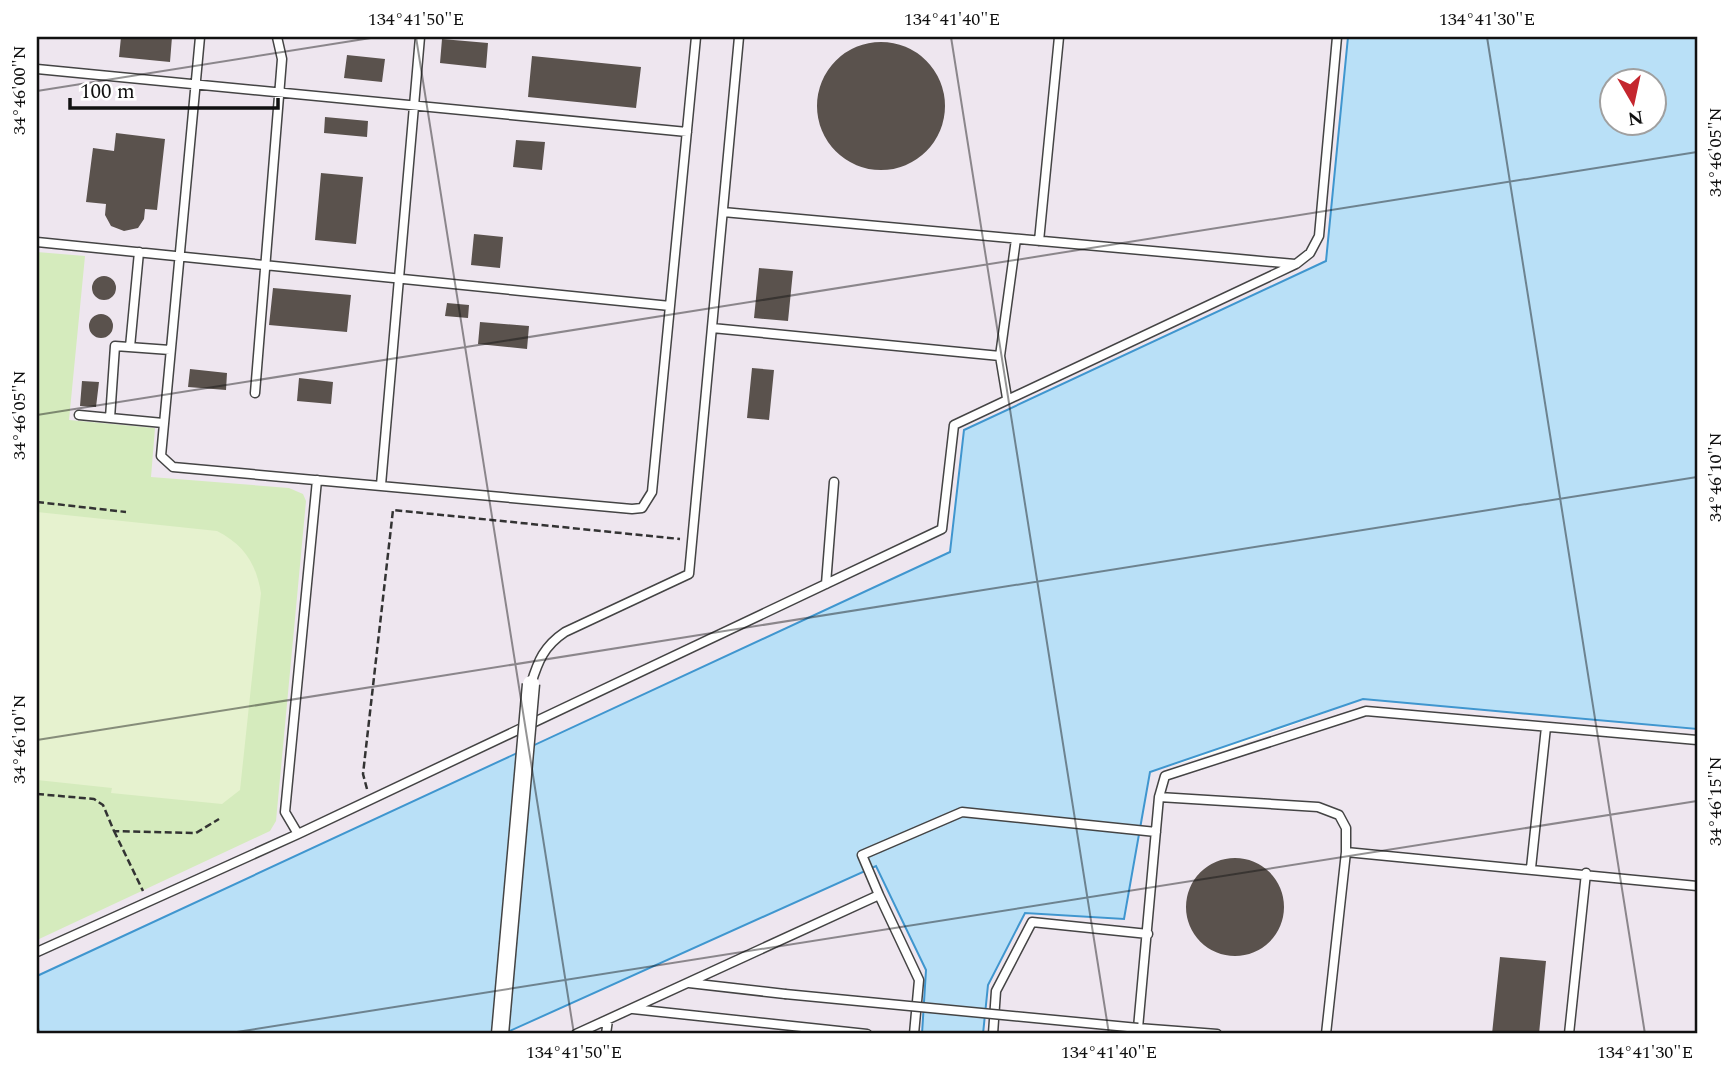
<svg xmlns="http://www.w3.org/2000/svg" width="1734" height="1071" viewBox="0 0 1734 1071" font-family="Spectral,serif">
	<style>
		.industrial { fill: #eee6ef }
		.green { fill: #d5ebbd }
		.pitch { fill: #e6f2cf }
		.water { fill: #b9e0f7; stroke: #3f96cf; stroke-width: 2; fill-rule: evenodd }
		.building { fill: #5a524d }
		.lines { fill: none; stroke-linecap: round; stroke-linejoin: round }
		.service-casing { stroke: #444; stroke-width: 11 }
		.path { stroke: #333; stroke-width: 2.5; stroke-dasharray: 7 3.5; stroke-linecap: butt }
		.service { stroke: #fff; stroke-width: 8 }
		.service-bridge-casing { stroke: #444; stroke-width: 11; stroke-linecap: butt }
		.minor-bridge-casing { stroke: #444; stroke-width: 19; stroke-linecap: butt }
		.service-bridge { stroke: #fff; stroke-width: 8 }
		.minor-bridge { stroke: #fff; stroke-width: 16 }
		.ticks { fill: none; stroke: #111; stroke-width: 2; stroke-opacity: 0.45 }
		.neatline { fill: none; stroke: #111; stroke-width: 2.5 }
		.ticks-label { font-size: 18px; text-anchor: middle; fill: #111 }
	</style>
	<rect width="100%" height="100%" fill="#fffdf5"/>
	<path class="industrial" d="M37,37h1311l-22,224 -362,169 -14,122 -913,424z
		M1363,699l334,30v305h-714l5,-49 37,-72 99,6 26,-147 76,-22z
		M876,865l51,105 -5,64h-419z"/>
	<path class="green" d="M37,252l48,4 -16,164 86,8 -4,49 138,11 14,6 3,7 -30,320 -6,10 -233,109z"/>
	<path class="pitch" d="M37,512l180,19c27,14 39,32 44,62l-21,197 -18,14 -111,-11 1,-5 -75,-8z"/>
	<path class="water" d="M1348,37h349v692l-334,-30 -213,73 -26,147 -99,-6 -37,72 -5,49h-61l4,-64 -50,-104 -373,168h-466v-58l913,-424 14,-122 362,-169zM1612,80h42v42h-42z"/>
	<path class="building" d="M121,37h51l-2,25 -51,-5z
		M442,39l46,4 -2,25 -46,-5z
		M817 106a64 64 0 1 1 128 0a64 64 0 1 1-128 0Z
		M347,55l38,4 -3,23 -38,-4z
		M532,56l109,11 -5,41 -108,-11z
		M325,117l43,4 -1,16 -43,-4z
		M116,133l49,6 -8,71 -12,-1 -1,10 -6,9 -14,3 -13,-5 -6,-11 1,-11 -20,-2 7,-54 21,3z
		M516,140l29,2 -3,28 -29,-3z
		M321,173l42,4 -7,67 -41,-4z
		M474,234l29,3 -3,31 -29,-3z
		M759,268l34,3 -5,50 -34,-3z
		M92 288a12 12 0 1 1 24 0a12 12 0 1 1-24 0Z
		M273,288l78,7 -4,37 -78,-7z
		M447,303l22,2 -1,13 -23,-2z
		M89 326a12 12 0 1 1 24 0a12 12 0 1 1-24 0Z
		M480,322l49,4 -2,23 -49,-5z
		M752,368l22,2 -5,50 -22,-2z
		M190,369l37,4 -1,17 -38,-3z
		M299,378l34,4 -2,22 -34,-3z
		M82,381l17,1 -3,25 -16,-1z
		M1186 907a49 49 0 1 1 98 0a49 49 0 1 1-98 0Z
		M1500,957l46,4 -7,73h-47z"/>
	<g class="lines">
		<defs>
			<path id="service" d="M200,37l-39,419 12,11 459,42 10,-1 10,-16 44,-455
				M37,69l650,63
				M723,212l572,52
				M1039,241l20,-204
				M37,242l633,64
				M712,328l288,28
				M130,347l9,-95
				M255,393l27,-334 -5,-22
				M1007,398l-7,-42 16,-117
				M79,415l84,8
				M110,418l5,-72 55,4
				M381,485l39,-448
				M826,584l8,-102
				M531,684c7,-23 13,-38 34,-52l124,-58 50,-537
				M1159,797l159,10 21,8 7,13v24l-20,182
				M298,834l-13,-22 32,-332
				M1346,852l351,34
				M1531,868l15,-141
				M879,895l-17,-40 100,-43 194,20
				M37,952l261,-118 644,-305 12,-104 342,-161 14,-11 9,-17 18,-199
				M689,983l96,11
				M633,1009l234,25
				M1138,1028l21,-231 6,-21 201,-65 331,29
				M576,1034l303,-139 40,85 -5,54
				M606,1034l2,-14
				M993,1034l3,-43 36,-69 116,12
				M1123,1034l15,-6 79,6
				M1569,1034l17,-161"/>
		</defs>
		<use href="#service" class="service-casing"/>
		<path class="path" d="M37,502l89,10
			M367,789l-4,-15 30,-264 287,29
			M37,794l57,5 9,6 11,26 82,2 23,-14
			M114,831l29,60"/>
		<use href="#service" class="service"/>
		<defs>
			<path id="service-bridge" d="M785,994l353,34"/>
			<path id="minor-bridge" d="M500,1034l31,-350"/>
		</defs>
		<use href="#service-bridge" class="service-bridge-casing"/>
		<use href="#minor-bridge" class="minor-bridge-casing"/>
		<use href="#service-bridge" class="service-bridge"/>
		<use href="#minor-bridge" class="minor-bridge"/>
	</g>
	<path class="ticks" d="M416,37l158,997M951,37l158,997M1487,37l158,997M37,91l340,-54M37,415l1660,-263M37,740l1660,-263M37,1022l2,12M224,1034l1473,-233"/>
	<rect width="1734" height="1071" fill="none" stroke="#ffffff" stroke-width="77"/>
	<g transform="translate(1633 102) rotate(171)"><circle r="33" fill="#ffffff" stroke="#a0a0a0" stroke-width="2"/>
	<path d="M0-5L12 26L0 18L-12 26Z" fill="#c4262e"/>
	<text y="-10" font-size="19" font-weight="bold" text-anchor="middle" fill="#111111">N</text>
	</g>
	<path d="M70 98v10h208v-10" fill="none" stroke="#111111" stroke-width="3.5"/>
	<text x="80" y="98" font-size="21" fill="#111111" stroke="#ffffff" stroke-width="5" paint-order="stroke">100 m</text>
	<rect x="38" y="38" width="1658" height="994" class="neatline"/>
	<g class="ticks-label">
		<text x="416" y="25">134°41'50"E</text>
		<text x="952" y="25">134°41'40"E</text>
		<text x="1487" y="25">134°41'30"E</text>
		<text transform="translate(19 90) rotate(-90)" y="6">34°46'00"N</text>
		<text transform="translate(1715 152) rotate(-90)" y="6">34°46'05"N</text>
		<text transform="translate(19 415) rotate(-90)" y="6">34°46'05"N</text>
		<text transform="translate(1715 477) rotate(-90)" y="6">34°46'10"N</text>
		<text transform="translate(19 739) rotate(-90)" y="6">34°46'10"N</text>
		<text transform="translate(1715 801) rotate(-90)" y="6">34°46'15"N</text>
		<text x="574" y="1058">134°41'50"E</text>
		<text x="1109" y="1058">134°41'40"E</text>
		<text x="1645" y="1058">134°41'30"E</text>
	</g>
</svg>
